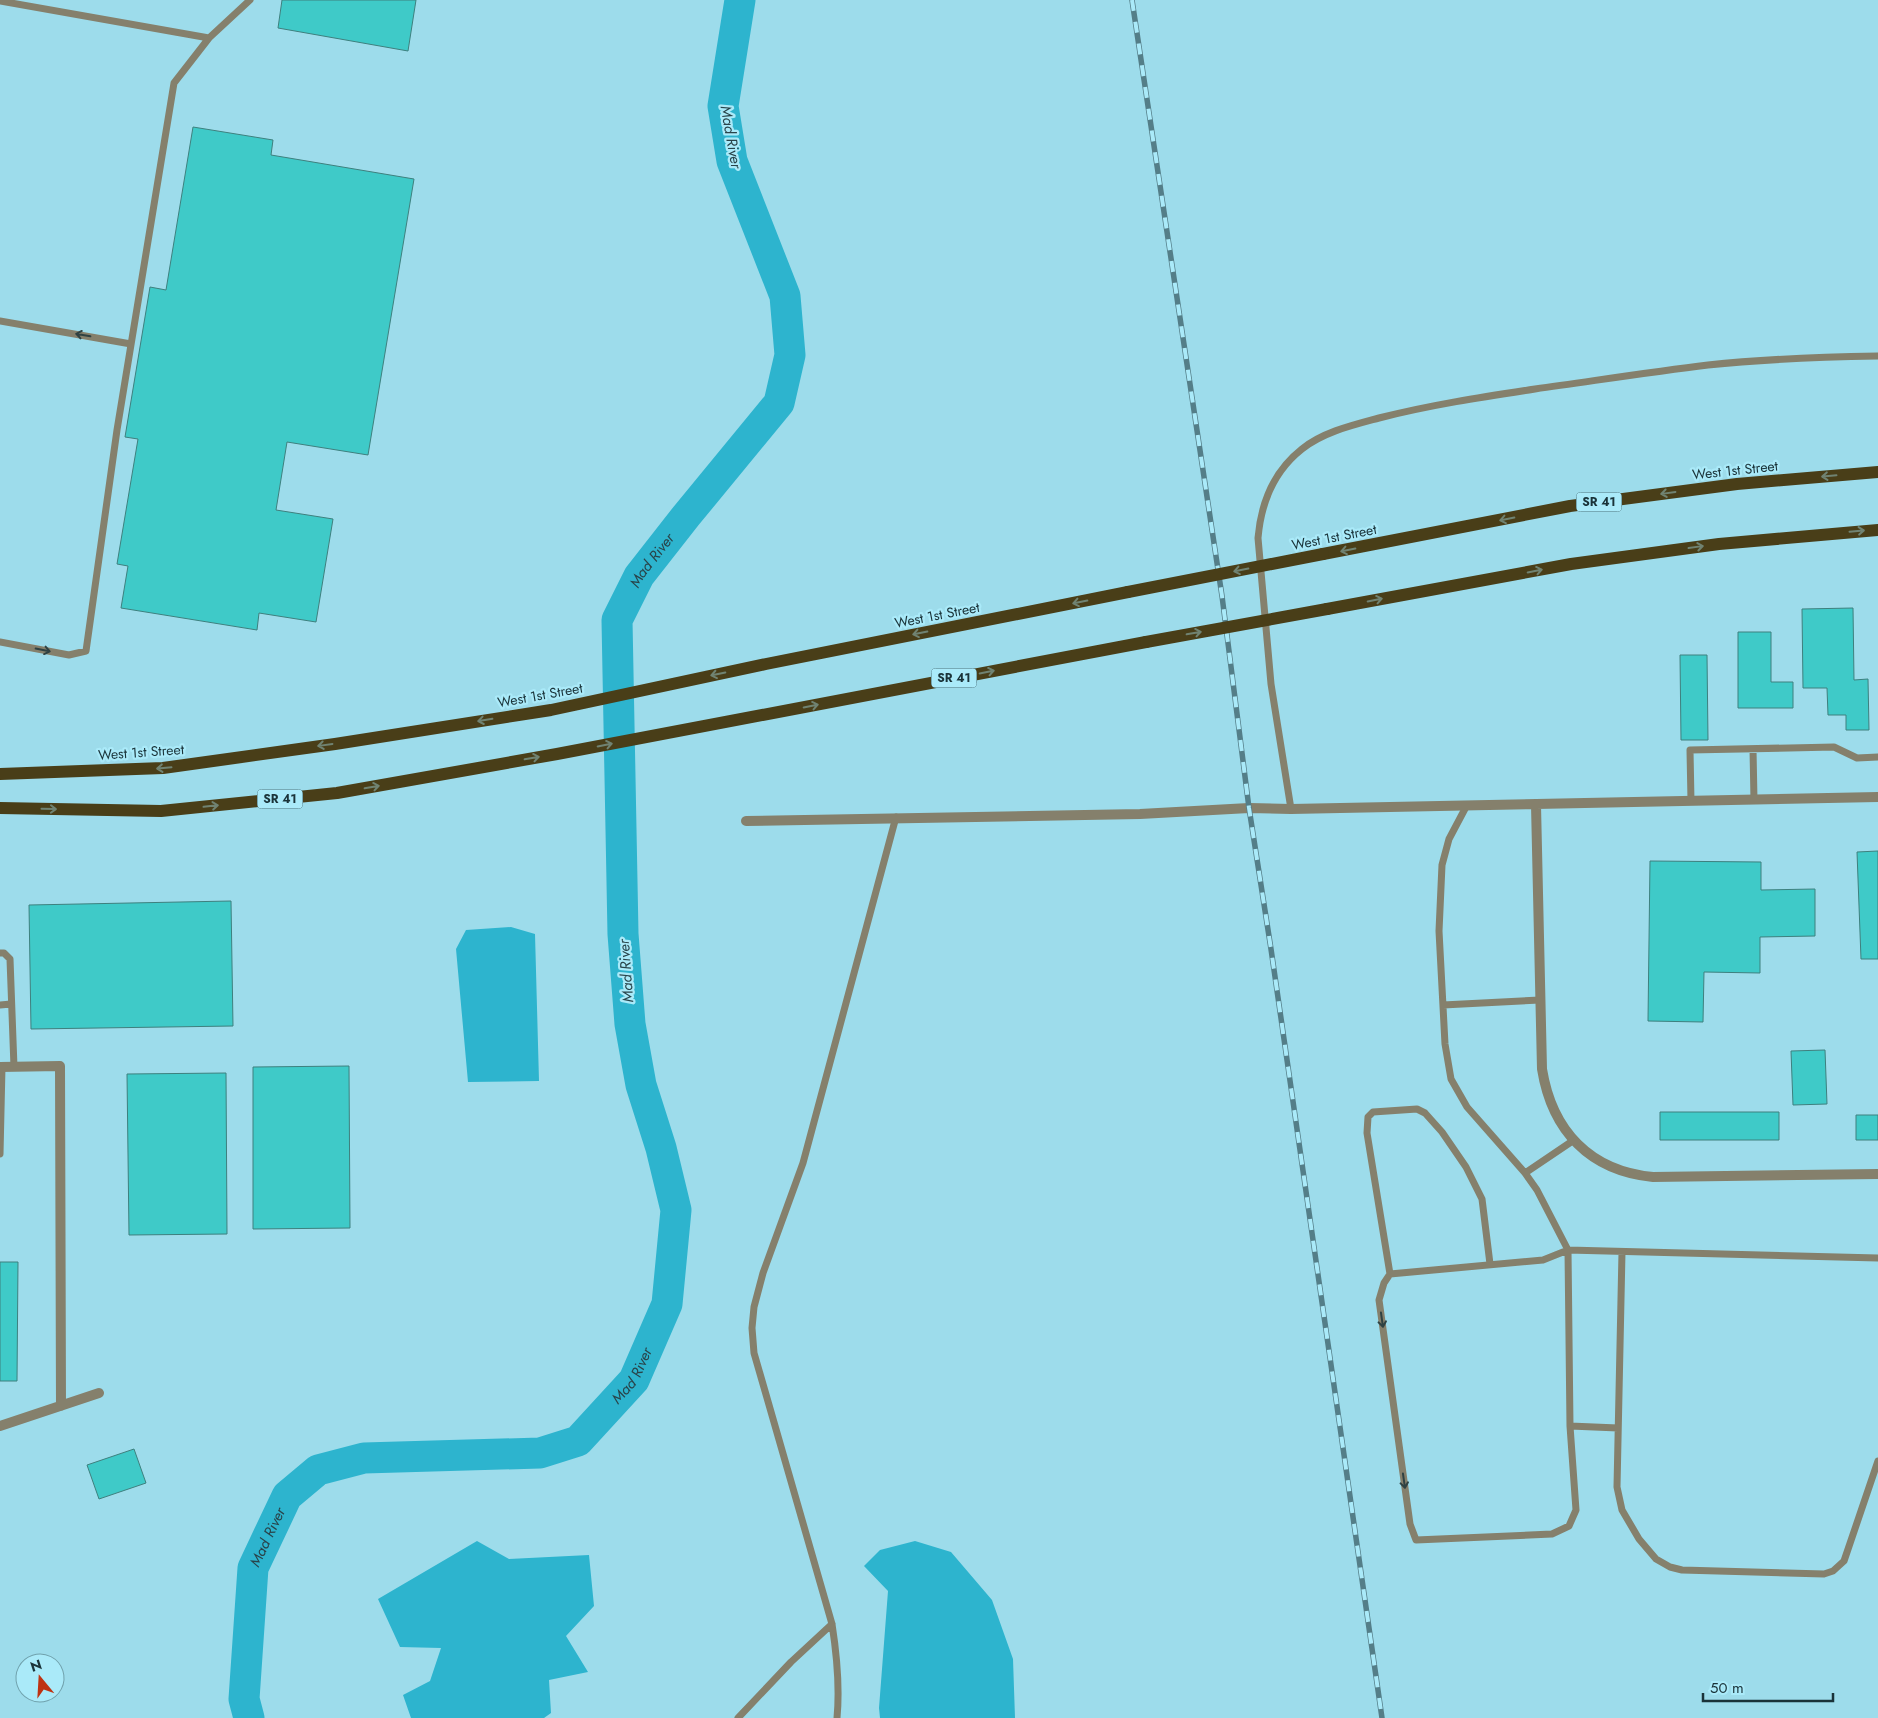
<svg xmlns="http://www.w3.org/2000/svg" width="1878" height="1718" viewBox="0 0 1878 1718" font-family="Jost,sans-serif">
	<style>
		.water { fill: #2db4ce }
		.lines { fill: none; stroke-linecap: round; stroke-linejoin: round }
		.river { stroke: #2db4ce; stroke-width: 31 }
		.building { fill: #3fcac8; stroke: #3e807e }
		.lane { stroke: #85806c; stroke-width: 7 }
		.street { stroke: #85806c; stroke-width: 10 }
		.primary { stroke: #493e18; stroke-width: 12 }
		.rail-casing { stroke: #547e88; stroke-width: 5.5 }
		.rail { stroke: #aaeaf9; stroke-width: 4; stroke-dasharray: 11; stroke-linecap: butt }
		.primary-bridge { stroke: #493e18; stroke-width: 12 }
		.oneway { stroke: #2f4243 }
		.oneway2 { stroke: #708372 }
		.labels { text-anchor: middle; stroke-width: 4.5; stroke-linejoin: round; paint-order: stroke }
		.shield { fill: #aaeaf9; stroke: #456a73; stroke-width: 1 }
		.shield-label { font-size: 12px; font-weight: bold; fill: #1a3339 }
		.street-label { font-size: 14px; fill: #1a3339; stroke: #aaeaf9 }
		.water-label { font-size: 15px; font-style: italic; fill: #29444a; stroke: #aaeaf9 }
	</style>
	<rect width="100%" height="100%" fill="#9ddceb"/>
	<path class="water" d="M511,927l24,7 4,147 -71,1 -12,-133 10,-19z
		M477,1541l32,18 80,-4 5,51 -28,30 22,36 -39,8 2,33 -7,5h-133l-8,-23 27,-14 11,-33 -41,-1 -22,-48z
		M915,1541l36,11 41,48 21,59 2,59h-135l-1,-10 9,-117 -24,-25 16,-16z"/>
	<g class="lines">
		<path class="river" id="s1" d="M249,1718l-5,-19 9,-131 34,-72 31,-26 46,-12 176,-5 38,-12 56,-61 33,-76 9,-94 -15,-62 -20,-63 -11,-61 -7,-90 -6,-314 22,-44 47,-60 93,-113 11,-48 -5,-59 -53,-135 -9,-55 17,-106"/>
	</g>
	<path class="building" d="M282,0h134l-8,51 -130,-23z
		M193,127l80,13 -2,15 143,24 -46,276 -81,-13 -11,68 57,9 -17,103 -57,-9 -2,17 -136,-22 7,-42 -11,-2 21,-125 -13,-2 25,-150 16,3z
		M1853,608l1,72 14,-1 1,51h-23v-15h-18l-1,-27h-24l-1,-79z
		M1738,632h33v50h22v26h-55z
		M1680,655h27l1,85h-27z
		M1878,851v108h-17l-4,-107z
		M1650,861l111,1v28l54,-1v47l-55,1v36l-56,-1 -1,50 -55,-1z
		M231,901l2,125 -202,3 -2,-124z
		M1825,1050l2,54 -34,1 -2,-54z
		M349,1066l1,162 -97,1v-162z
		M226,1073l1,161 -98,1 -2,-161z
		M1660,1112h119v28h-119z
		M1856,1115h22v25h-22z
		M0,1262h18l-1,119h-17z
		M134,1449l12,34 -47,16 -12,-34z"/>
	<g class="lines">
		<path class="lane" d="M0,1l209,37 41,-38
			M0,321l131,23
			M0,642l69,13 17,-4 31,-221 57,-347 35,-45
			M1753,749l1,51
			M1691,801l-1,-51 144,-3 23,11 21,-1
			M1467,805l-18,34 -7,26 -3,66 6,113 6,35 16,28 58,66 12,17 31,60 310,8
			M1291,809l-20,-125 -13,-146c3,-35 16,-67 44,-89 21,-17 51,-24 77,-31 51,-13 103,-21 156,-29 58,-8 115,-17 173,-24 56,-6 113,-8 170,-9
			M0,953h4l6,6 4,108
			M0,1005l11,-1
			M1443,1005l97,-5
			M0,1154l2,-87
			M1525,1173l49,-33
			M1622,1252l-5,235 5,23 17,29 17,20 14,8 12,3 142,4 9,-3 11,-10 34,-100
			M1490,1264l-8,-65 -16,-32 -24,-35 -17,-19 -8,-4 -44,3 -5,5 -1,16 23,141 -6,9 -5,17 31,224 6,16 136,-6 17,-8 7,-16 -6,-84 48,2
			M1390,1274l153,-14 25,-10 2,176
			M738,1718l53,-56 41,-38
			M837,1718c3,-32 0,-62 -5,-94l-67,-233 -11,-38 -2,-25 2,-21 9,-34 40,-110 93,-346"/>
		<path class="street" d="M1536,805l6,264c10,62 48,102 111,108l225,-3
			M746,821l394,-7 109,-6 42,1 587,-12
			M0,1067l60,-1 1,340
			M0,1426l99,-33"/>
		<path class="primary" d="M1323,554l247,-48 167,-22 141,-12
			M1327,609l244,-45 148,-20 159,-14
			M0,774l163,-6 172,-24 216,-34 215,-46 362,-72
			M0,808l161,3 176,-18 220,-39 589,-112"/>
		<defs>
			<path id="rail" d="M1132,0l90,596 27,212 22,141 111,769"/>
		</defs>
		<use href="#rail" class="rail-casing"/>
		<use href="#rail" class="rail"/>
		<path class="primary-bridge" d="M1128,592l195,-38
			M1146,642l181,-33"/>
	</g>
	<defs><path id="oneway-shaft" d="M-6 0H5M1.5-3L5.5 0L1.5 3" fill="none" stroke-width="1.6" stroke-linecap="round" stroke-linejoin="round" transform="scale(1.25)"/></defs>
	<g class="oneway">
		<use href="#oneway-shaft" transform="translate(83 335) rotate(-170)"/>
		<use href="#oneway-shaft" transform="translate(43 650) rotate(11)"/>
		<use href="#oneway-shaft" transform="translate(1382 1320) rotate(82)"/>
		<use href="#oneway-shaft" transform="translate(1404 1481) rotate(82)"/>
	</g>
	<g class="oneway2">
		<use href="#oneway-shaft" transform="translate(1829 476) rotate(175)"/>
		<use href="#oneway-shaft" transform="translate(1668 493) rotate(172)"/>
		<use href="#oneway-shaft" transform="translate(1507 519) rotate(169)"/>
		<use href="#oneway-shaft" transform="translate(1857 531) rotate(-5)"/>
		<use href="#oneway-shaft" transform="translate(1696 547) rotate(-8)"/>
		<use href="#oneway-shaft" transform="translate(1348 550) rotate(169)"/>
		<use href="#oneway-shaft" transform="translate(1241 570) rotate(169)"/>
		<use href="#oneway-shaft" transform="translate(1535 571) rotate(-11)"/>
		<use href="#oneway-shaft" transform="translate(1375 600) rotate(-11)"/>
		<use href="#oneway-shaft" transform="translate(1080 602) rotate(169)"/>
		<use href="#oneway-shaft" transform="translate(920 633) rotate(169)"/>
		<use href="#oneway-shaft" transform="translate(1194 633) rotate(-10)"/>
		<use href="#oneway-shaft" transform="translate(987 672) rotate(-11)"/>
		<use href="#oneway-shaft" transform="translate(718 674) rotate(168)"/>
		<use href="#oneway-shaft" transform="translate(811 706) rotate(-11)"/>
		<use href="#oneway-shaft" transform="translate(485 720) rotate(171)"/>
		<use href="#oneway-shaft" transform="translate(325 745) rotate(172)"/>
		<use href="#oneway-shaft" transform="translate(605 745) rotate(-11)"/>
		<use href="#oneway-shaft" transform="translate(532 758) rotate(-10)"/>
		<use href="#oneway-shaft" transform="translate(164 768) rotate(175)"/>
		<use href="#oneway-shaft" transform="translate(372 787) rotate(-10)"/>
		<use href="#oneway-shaft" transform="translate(211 806) rotate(-6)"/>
		<use href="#oneway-shaft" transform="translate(49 809) rotate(1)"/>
	</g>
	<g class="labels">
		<g class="shield">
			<rect x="1576.5" y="492.5" width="45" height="19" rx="4"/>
			<rect x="931.5" y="668.5" width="45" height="19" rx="4"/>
			<rect x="257.5" y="789.5" width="45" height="19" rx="4"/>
		</g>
		<g class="shield-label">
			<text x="1599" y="506">SR 41</text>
			<text x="954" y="682">SR 41</text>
			<text x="280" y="803">SR 41</text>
		</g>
		<g class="street-label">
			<text transform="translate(1735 470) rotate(-6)" y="5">West 1st Street</text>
			<text transform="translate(1334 537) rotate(-11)" y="5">West 1st Street</text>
			<text transform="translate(937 615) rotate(-11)" y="5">West 1st Street</text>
			<text transform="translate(540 695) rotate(-10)" y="5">West 1st Street</text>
			<text transform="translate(141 752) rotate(-4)" y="5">West 1st Street</text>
		</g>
		<g class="water-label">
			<text transform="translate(731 137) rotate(80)" y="5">Mad River</text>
			<text dy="5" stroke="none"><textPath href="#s1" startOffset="1460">Mad River</textPath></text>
			<text transform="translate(626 971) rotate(-94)" y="5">Mad River</text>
			<text dy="5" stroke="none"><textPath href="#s1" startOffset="620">Mad River</textPath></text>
			<text dy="5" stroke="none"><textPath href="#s1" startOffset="185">Mad River</textPath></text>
		</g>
	</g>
	<g transform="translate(40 1678) rotate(342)"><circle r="24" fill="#aaeaf9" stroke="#70a1ac"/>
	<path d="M0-4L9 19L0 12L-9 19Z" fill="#be3313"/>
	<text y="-8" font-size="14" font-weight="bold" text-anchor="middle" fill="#1a3339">N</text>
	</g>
	<path d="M1703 1693v8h130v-8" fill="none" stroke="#1a3339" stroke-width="2.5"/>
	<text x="1710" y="1693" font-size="15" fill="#1a3339" stroke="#aaeaf9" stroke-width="4" paint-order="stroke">50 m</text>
</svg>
